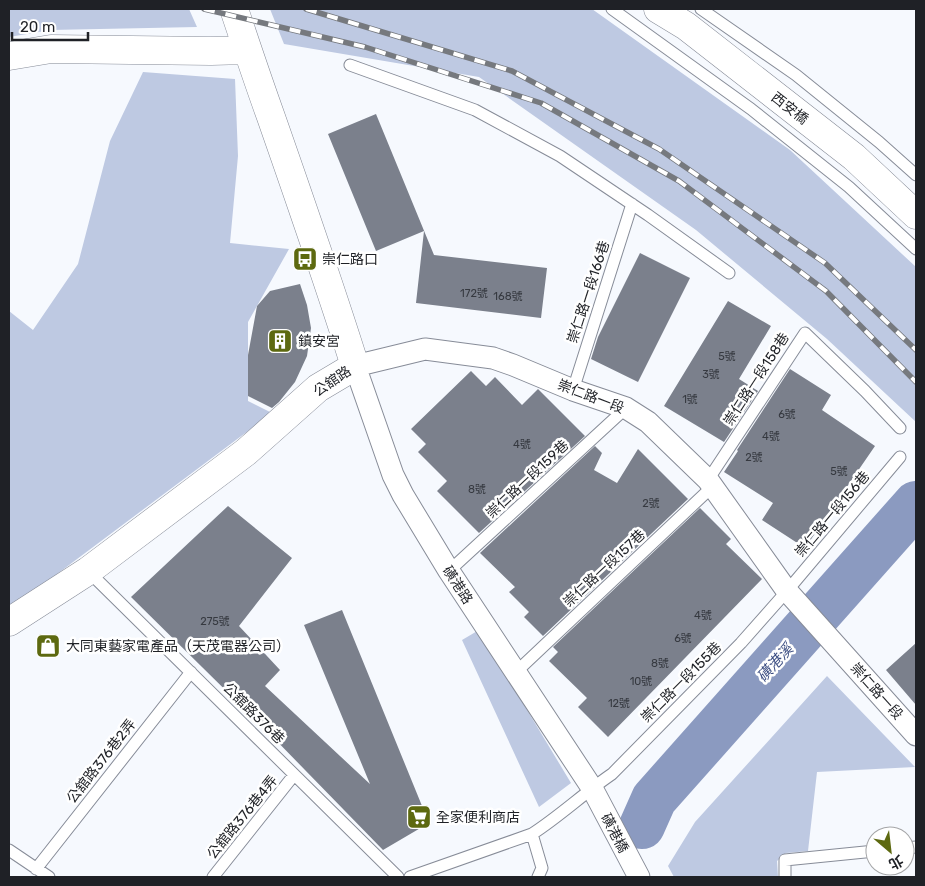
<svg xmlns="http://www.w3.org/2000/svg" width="925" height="886" viewBox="0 0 925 886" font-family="Rubik,'Noto Sans TC',sans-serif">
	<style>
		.green { fill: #bec9e2 }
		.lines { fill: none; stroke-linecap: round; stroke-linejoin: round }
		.river { stroke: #8b9ac0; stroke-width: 46 }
		.building { fill: #7b808c }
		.service-casing { stroke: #878c98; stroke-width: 13 }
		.minor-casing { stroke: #878c98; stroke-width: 23 }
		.tertiary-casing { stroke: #878c98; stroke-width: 29 }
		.service { stroke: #fff; stroke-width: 11 }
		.minor { stroke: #fff; stroke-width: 21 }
		.tertiary { stroke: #fff; stroke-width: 28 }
		.rail-casing { stroke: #76797e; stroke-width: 5.5 }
		.rail { stroke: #fff; stroke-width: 4; stroke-dasharray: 11; stroke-linecap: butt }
		.labels { text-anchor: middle; stroke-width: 5; stroke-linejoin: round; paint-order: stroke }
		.number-label { font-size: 11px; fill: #363940 }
		.street-label { font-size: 14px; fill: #1f2126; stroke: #fff }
		.poi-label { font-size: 14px; fill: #1f2126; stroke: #fff; text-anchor: start }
		.water-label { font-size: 15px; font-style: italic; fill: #3d4f83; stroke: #fff }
	</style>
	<rect width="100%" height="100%" fill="#f6f9fe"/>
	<path class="green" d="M9,9h180l8,18 -146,3 -42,7z
		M270,9h322l198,141 126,117v155l-89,-83 -131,-109 -217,-153 -195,-33z
		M143,72l92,7 3,77 -8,87 59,6 -41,73v79l24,12 -263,197v-299l24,19 45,-66 32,-123z
		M479,630l92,153 -32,24 -77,-167z
		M827,676l88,91 -98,5 -9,79 -22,2 -9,8 1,16h-104l-6,-11 27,-44z"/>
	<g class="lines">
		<path class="river" d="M642,826l12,-27 262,-295"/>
	</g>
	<path class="building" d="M376,114l58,141 113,13 -6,50 -125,-15 8,-72 -48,20 -48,-117z
		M640,253l50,25 -52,104 -47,-23 7,-22z
		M300,284l7,21 4,23 -4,28 -12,26 -16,20 -7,6 -24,-12v-41l9,-49 13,-15z
		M728,301l43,25 -32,53 19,12 -34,51 -60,-36z
		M790,369l41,26 -9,15 53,36 -70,102 -43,-28 11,-17 -49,-31 14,-21 -1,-1z
		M471,371l15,15 9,-9 27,28 16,-16 47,47 -106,97 -42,-42 10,-10 -29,-29 8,-8 -15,-15z
		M595,446l7,7 -8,17 23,13 21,-34 50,50 -145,137 -19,-19 5,-5 -20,-20 6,-5 -35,-34z
		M228,506l64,52 -53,68 41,44 -15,16 105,98 -66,-159 38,-15 87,213 -46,27 -117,-120 -135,-133z
		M700,508l31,31 -5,5 36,35 -154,158 -30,-30 9,-9 -38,-37 9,-9 -5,-5z
		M916,643v62l-30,-35z"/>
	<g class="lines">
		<defs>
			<path id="service" d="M612,9l139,100 98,78 67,62
				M701,9l95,66 83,67 37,33
				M350,65l125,45 85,46 88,59 81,58
				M573,390l59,-186
				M708,480l97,-147 60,58 35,37
				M88,571l310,306
				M449,571l177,-163
				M515,673l198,-187
				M532,834l10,34 -4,9
				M905,848l11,-1
				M9,850l40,27
				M36,869l155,-197
				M213,877l81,-102
				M410,877l122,-43c28,-18 52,-41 80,-60l129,-131 46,-52 113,-134
				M785,877v-17l90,-9"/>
			<path id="minor" d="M639,877l-47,-89 -143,-217 -46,-76 -10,-20 -38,-109 70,-17 68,9 20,7 60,25 53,18 22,14 60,58 79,111 129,144"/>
			<path id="tertiary" d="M658,9l28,17 168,131 62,58
				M9,56l42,-7 160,2 36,-1
				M9,622l79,-51 158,-119 72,-64 37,-22c-26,-83 -55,-166 -84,-249 -13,-36 -25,-72 -37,-108"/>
		</defs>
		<use href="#service" class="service-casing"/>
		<use href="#minor" class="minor-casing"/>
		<use href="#tertiary" class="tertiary-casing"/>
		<use href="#service" class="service"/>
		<use href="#minor" class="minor"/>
		<use href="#tertiary" class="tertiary"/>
		<defs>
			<path id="rail" d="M204,9l161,38 176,56 138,78 147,110 90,91
				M306,9l206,62 147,78 166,114 91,87"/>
		</defs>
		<use href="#rail" class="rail-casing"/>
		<use href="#rail" class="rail"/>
	</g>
	<defs>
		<symbol id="bus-square" viewBox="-11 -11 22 22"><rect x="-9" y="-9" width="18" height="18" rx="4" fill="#5d6910" stroke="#fff"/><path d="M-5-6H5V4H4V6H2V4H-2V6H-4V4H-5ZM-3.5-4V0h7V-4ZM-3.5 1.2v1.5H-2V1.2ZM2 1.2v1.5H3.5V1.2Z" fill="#fff"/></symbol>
		<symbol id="building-square" viewBox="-11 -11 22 22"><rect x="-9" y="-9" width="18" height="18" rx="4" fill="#5d6910" stroke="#fff"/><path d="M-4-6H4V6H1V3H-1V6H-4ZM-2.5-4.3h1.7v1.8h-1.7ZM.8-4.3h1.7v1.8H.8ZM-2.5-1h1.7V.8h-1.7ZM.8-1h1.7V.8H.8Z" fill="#fff"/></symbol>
		<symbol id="shop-square" viewBox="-11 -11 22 22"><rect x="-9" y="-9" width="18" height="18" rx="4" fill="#5d6910" stroke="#fff"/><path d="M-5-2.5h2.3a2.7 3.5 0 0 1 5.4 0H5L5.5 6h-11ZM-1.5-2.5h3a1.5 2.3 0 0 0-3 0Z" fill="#fff"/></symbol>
		<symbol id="supermarket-square" viewBox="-11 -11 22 22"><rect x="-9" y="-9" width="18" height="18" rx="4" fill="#5d6910" stroke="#fff"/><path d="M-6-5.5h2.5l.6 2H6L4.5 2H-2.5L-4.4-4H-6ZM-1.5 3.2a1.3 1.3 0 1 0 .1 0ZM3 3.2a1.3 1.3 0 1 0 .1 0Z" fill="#fff"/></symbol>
	</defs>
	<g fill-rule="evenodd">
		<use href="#bus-square" x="291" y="245" width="28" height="28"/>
		<use href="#building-square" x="266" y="327" width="28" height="28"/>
		<use href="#shop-square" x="34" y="632" width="28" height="28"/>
		<use href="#supermarket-square" x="405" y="803" width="28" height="28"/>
	</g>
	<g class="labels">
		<g class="number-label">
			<text x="474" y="297">172號</text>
			<text x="508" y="300">168號</text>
			<text x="727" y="360">5號</text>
			<text x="711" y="378">3號</text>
			<text x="690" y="403">1號</text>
			<text x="787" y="418">6號</text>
			<text x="771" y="440">4號</text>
			<text x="522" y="448">4號</text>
			<text x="754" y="461">2號</text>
			<text x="839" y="475">5號</text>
			<text x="477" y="493">8號</text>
			<text x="651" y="507">2號</text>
			<text x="703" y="619">4號</text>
			<text x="215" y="625">275號</text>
			<text x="683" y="642">6號</text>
			<text x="660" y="667">8號</text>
			<text x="641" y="685">10號</text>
			<text x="619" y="707">12號</text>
		</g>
		<g class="street-label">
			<text transform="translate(790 108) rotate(38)" y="5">西安橋</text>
			<text transform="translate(588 292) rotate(-72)" y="5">崇仁路一段166巷</text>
			<text transform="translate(756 379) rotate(-57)" y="5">崇仁路一段158巷</text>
			<text transform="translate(332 381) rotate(-34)" y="5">公舘路</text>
			<text transform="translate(591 396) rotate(21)" y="5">崇仁路一段</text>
			<text transform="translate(527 479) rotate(-43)" y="5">崇仁路一段159巷</text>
			<text transform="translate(832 514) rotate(-50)" y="5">崇仁路一段156巷</text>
			<text transform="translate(604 568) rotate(-43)" y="5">崇仁路一段157巷</text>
			<text transform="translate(458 585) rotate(57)" y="5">磺港路</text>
			<text transform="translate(681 682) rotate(-45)" y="5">崇仁路一段155巷</text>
			<text transform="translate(877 691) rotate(48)" y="5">崇仁路一段</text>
			<text transform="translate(254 713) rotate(45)" y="5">公舘路376巷</text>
			<text transform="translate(101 761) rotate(-52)" y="5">公舘路376巷2弄</text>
			<text transform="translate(242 817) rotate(-51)" y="5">公舘路376巷4弄</text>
			<text transform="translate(615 833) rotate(62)" y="5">磺港橋</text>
		</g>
		<g class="poi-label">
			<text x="322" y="264">崇仁路口</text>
			<text x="298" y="346">鎮安宮</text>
			<text x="66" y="651">大同東藝家電產品（天茂電器公司）</text>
			<text x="436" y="822">全家便利商店</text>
		</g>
		<g class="water-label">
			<text transform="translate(775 663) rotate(-48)" y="5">磺港溪</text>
		</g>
	</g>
	<rect width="925" height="886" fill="none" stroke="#1f2126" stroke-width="20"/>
	<g transform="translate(890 851) rotate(152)"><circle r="24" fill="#ffffff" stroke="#a5a6a8"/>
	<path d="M0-4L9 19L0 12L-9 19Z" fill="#5d6910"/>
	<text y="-8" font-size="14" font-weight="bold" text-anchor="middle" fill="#1f2126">北</text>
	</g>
	<path d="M12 32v8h76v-8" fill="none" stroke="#1f2126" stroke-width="2.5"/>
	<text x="20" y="32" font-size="15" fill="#1f2126" stroke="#ffffff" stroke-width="4" paint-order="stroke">20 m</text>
</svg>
